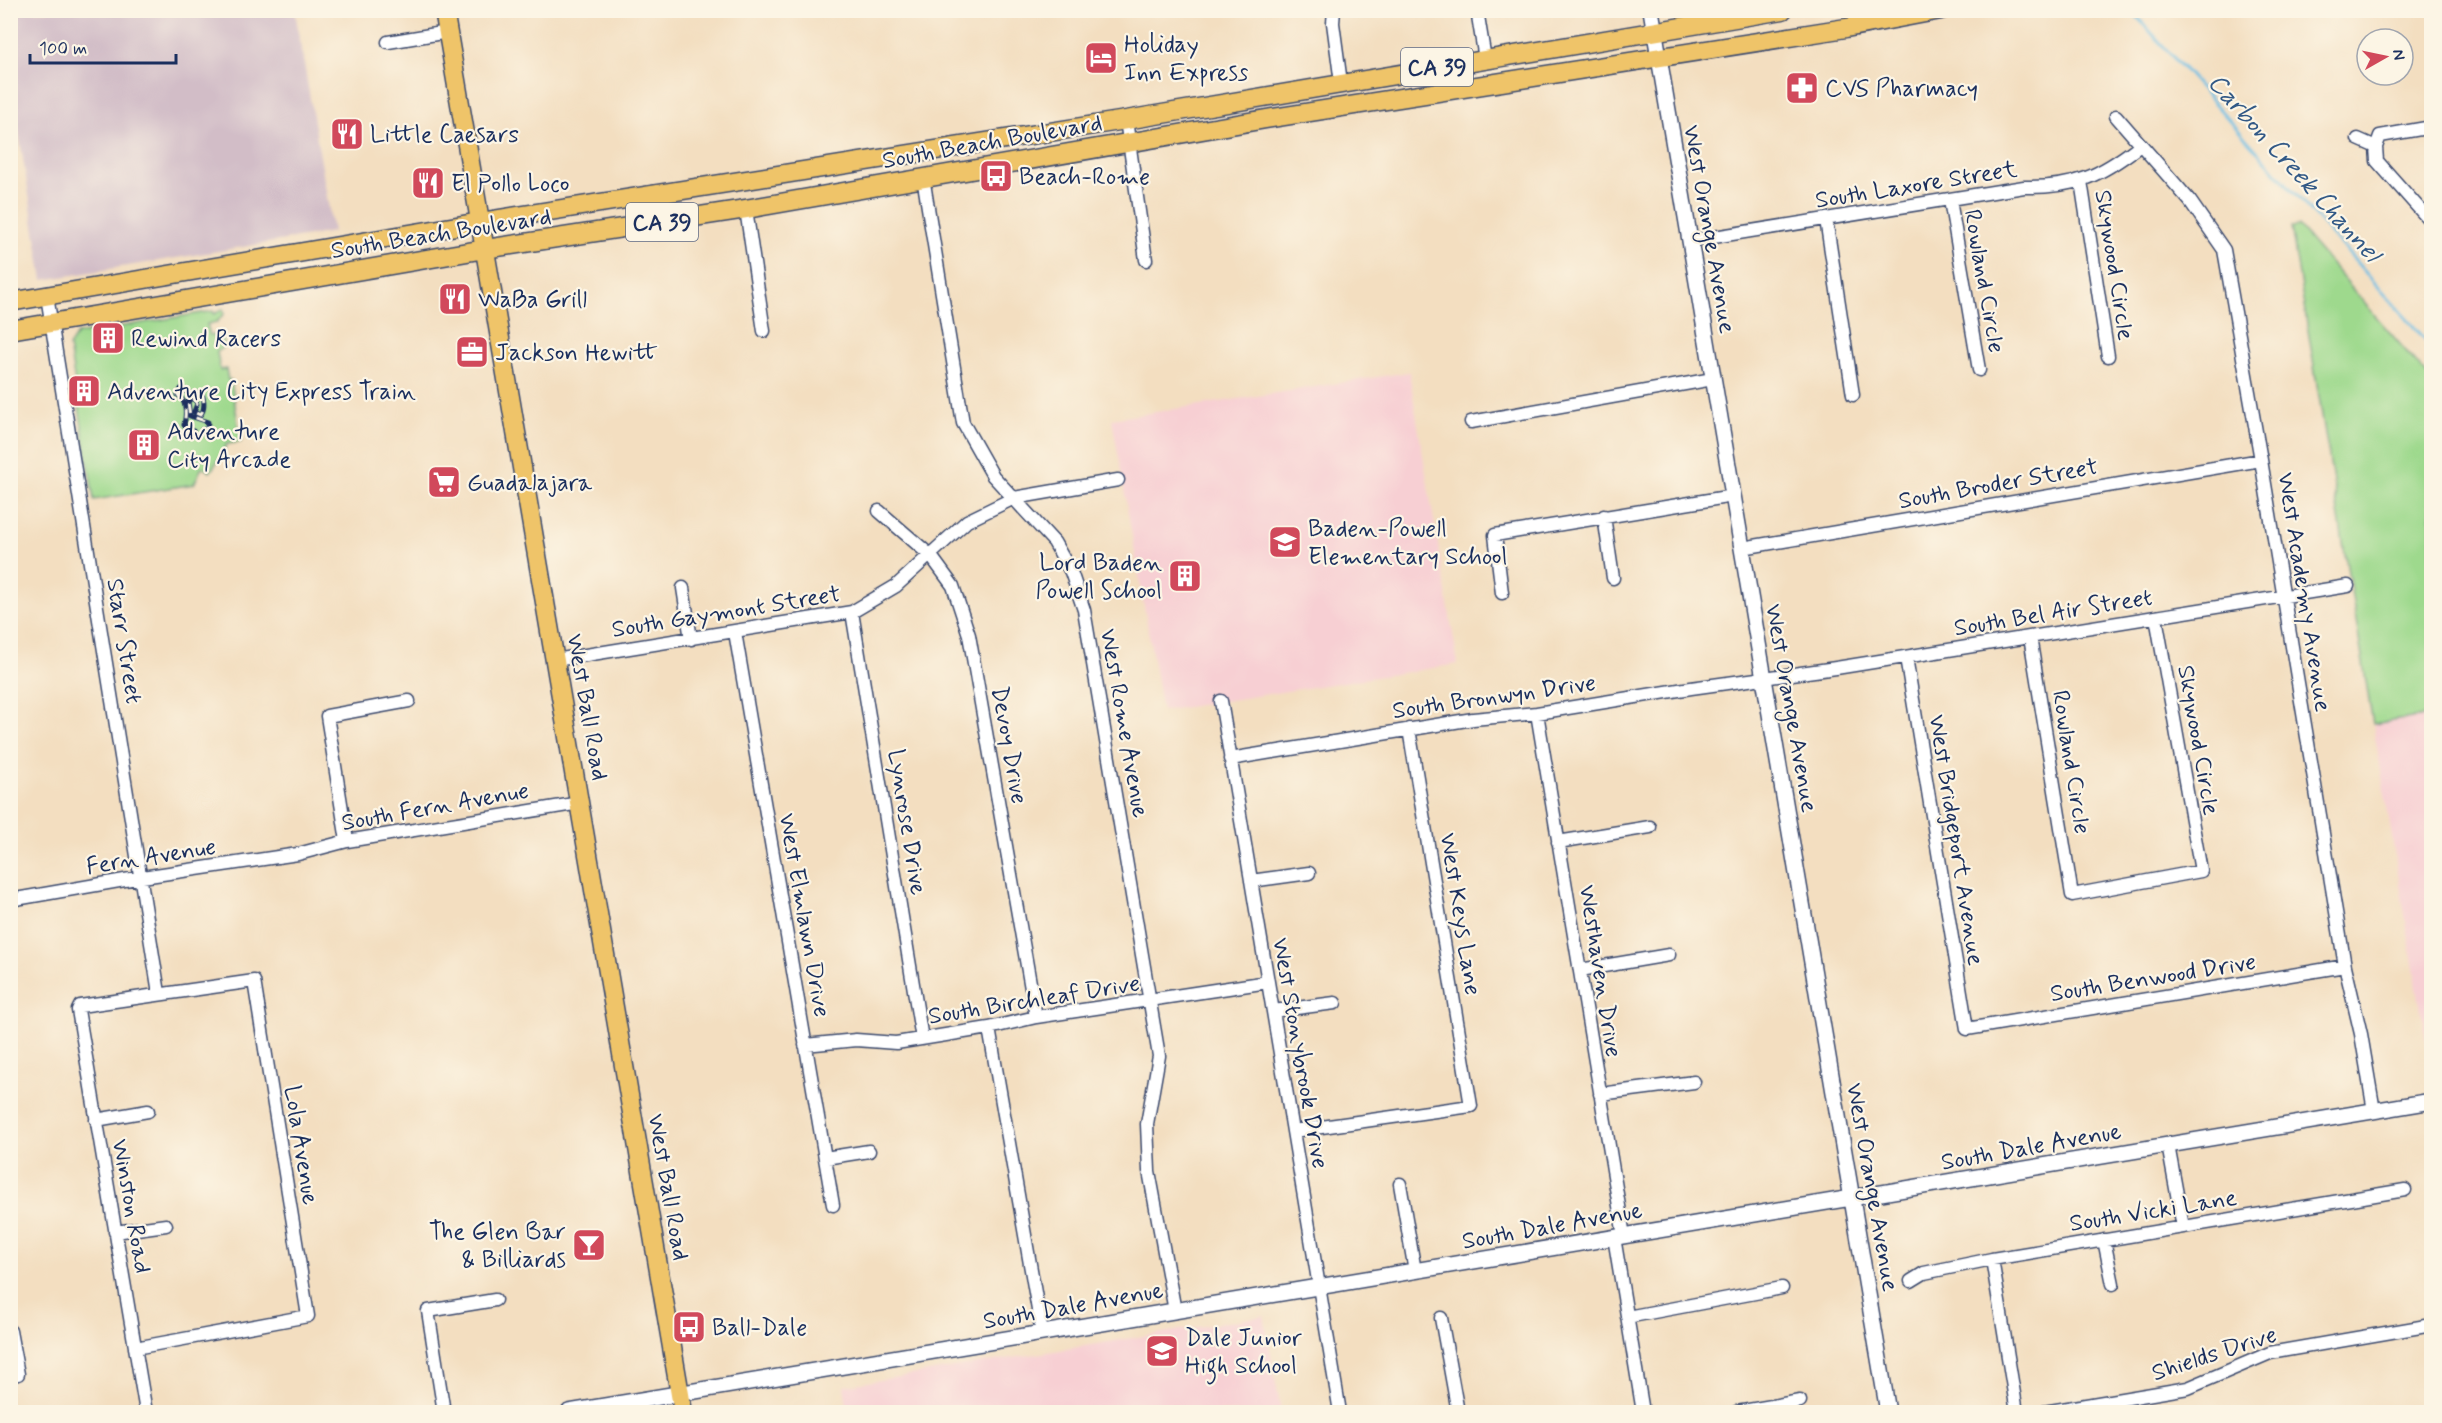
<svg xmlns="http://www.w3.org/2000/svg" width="2442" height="1423" viewBox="0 0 2442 1423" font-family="Mynerve,sans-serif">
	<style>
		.built { fill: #f7cfd3 }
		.industrial { fill: #d2bdc7 }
		.green { fill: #9ed98d; stroke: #5c8476; stroke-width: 1.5 }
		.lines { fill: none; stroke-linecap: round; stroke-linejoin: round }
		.stream { stroke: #66bbe2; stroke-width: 3 }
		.minor-casing { stroke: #3b496d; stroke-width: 15 }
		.tertiary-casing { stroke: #3b496d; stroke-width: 18 }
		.primary-casing { stroke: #3b496d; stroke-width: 21 }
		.minor { stroke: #fff; stroke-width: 12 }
		.tertiary { stroke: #fff; stroke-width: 15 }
		.primary { stroke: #efc469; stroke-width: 18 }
		.rail-casing { stroke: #1b2f5e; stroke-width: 5 }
		.rail { stroke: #fcf5e5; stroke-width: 3; stroke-dasharray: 9; stroke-linecap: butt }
		.labels { text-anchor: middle; stroke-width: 4.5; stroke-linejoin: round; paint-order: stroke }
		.shield { fill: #fcf5e5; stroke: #5e6a86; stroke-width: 1.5 }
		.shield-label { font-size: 22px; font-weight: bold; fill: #1b2f5e }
		.poi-label { font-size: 24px; fill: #1b2f5e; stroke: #fcf5e5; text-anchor: start }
		.street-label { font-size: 24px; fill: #1b2f5e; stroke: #fcf5e5 }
		.water-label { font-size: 26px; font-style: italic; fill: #325986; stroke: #fcf5e5 }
	</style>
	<rect width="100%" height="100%" fill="#fcf5e5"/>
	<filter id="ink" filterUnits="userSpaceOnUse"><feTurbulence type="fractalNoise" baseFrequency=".0167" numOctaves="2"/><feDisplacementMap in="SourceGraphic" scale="12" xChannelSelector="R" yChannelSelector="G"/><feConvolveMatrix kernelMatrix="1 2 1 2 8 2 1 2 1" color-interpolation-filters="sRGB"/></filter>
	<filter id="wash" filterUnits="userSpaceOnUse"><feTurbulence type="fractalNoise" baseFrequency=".008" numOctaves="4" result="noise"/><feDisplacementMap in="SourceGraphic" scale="24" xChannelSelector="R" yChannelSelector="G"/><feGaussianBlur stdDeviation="1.35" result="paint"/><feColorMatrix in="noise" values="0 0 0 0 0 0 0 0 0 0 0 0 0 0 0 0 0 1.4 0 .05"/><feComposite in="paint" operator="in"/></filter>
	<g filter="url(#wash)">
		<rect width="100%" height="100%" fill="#f3dec0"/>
		<path class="built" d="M1409,372l49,292 -296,47 -50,-292z
			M2431,715v356l-58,-347z
			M1264,1316l17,96h-433l-4,-26z"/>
		<path class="industrial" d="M10,11h285l38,221 -290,48 -32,-194z"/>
		<path class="green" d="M2298,226l133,154v335l-58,9 -82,-497z
			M223,309l1,5 -7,8 -10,2 3,11c9,-1 15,1 14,12l-7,5 3,18 6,-1 2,11h3l10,62 -14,2 -5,9 1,1 -13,18 -8,-5 -8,17 -100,16 -25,-154 8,-12 136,-23 1,3z"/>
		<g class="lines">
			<path class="stream" d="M2131,10l301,337"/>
		</g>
	</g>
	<g filter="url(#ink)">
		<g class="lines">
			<defs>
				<path id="minor" d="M1334,10l-1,13 8,60
					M1477,10l8,49
					M388,42l60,-10
					M2116,116l74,85 34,49 37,210 84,506 16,68 13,77
					M1126,120l20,140
					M2432,127l-52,9 -4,11 1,14 55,62
					M2358,139l18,8
					M923,177l40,246 30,53 61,66 17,30 13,38 75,446 -12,68 2,47 26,140
					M2081,181l27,175
					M1950,200l29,170
					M746,209l18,122
					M1826,219l27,176
					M1689,241l335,-54c51,1 76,-11 115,-41
					M47,296l112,697
					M1471,422l242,-43
					M879,511l52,45 22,30 16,49 67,382
					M1604,516l9,62
					M1742,548l519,-88
					M683,588l8,51
					M1502,593l-7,-58 238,-39
					M852,612l70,427
					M735,632l98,573
					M2030,637l42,258 129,-24 -45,-254
					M1906,657l61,372 378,-63
					M555,660l297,-48 44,-26 71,-65 47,-23 104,-18
					M1221,701l119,711
					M1537,713l87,523
					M1230,759l243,-40 64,-6 154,-25 145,-20 512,-82
					M347,841l-20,-125 82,-15
					M1558,842l92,-15
					M1251,881l58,-8
					M10,900l132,-23 156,-23 49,-13 233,-38
					M1580,970l89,-15
					M1273,1011l62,-8
					M989,1028l53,305
					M805,1045l51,-5 40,3 93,-15 47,-11 232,-35
					M1600,1094l94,-12
					M96,1120l52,-9
					M1293,1131l178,-25 -62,-377
					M2168,1145l15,82
					M825,1158l44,-7
					M1400,1184l15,87
					M115,1232l51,-7
					M1614,1237l29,175
					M2104,1240l9,44
					M1992,1259l25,153
					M1911,1281l13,-8 68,-14 413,-69
					M1627,1317l155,-29
					M1441,1318l17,94
					M10,1331l8,43 -8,1
					M135,1348l173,-32 -54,-335 -174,25 -2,4c22,134 45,268 68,402
					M444,1412l-16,-101 67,-11
					M1737,1412l63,-11
					M2044,1412l144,-24 82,-35 162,-28"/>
				<path id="tertiary" d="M1651,10l237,1402
					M569,1412l1863,-311"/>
				<path id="primary" d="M444,10l239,1402
					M10,302l470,-80 646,-102 657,-110
					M10,330l475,-81 261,-40 520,-90 580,-91 95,-18"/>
			</defs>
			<use href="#minor" class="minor-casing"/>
			<use href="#tertiary" class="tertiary-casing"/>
			<use href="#primary" class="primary-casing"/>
			<use href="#minor" class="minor"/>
			<use href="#tertiary" class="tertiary"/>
			<use href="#primary" class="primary"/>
			<defs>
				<path id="rail" d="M193,431l-4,-1 -5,-5c2,-10 3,-24 -6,-30l3,-6 11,5 9,-1c4,5 4,18 -1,22l-6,-3 3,-8 -2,-4 -4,-2 -3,4 2,14 18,6 -1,6 -5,2"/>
			</defs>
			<use href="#rail" class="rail-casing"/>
			<use href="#rail" class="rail"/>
		</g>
	</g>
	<defs>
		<symbol id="hotel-square" viewBox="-11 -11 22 22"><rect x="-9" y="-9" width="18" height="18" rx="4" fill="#d1495b" stroke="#fcf5e5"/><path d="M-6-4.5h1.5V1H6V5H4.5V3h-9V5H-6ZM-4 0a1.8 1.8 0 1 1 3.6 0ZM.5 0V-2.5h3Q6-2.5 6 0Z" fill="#fff"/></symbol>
		<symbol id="pharmacy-square" viewBox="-11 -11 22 22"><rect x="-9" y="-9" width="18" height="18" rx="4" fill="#d1495b" stroke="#fcf5e5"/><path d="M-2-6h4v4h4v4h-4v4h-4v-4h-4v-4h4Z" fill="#fff"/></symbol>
		<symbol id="restaurant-square" viewBox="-11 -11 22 22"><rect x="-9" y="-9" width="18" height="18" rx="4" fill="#d1495b" stroke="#fcf5e5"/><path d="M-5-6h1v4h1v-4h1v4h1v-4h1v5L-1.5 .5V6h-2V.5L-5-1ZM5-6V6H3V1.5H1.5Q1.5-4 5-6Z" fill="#fff"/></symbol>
		<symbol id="bus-square" viewBox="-11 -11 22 22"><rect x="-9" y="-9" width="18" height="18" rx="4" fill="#d1495b" stroke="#fcf5e5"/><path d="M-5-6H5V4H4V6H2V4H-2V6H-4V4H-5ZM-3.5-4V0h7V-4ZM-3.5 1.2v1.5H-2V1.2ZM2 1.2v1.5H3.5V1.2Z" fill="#fff"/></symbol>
		<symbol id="building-square" viewBox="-11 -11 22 22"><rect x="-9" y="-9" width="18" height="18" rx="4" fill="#d1495b" stroke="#fcf5e5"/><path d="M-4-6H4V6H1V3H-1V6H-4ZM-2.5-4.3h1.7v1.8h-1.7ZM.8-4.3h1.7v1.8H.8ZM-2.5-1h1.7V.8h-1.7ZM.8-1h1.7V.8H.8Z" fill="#fff"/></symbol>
		<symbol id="office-square" viewBox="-11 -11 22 22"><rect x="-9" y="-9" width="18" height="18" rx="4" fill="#d1495b" stroke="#fcf5e5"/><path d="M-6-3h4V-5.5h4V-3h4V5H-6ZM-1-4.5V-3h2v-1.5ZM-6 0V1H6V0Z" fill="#fff"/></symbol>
		<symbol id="supermarket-square" viewBox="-11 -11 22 22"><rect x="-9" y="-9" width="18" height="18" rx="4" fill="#d1495b" stroke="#fcf5e5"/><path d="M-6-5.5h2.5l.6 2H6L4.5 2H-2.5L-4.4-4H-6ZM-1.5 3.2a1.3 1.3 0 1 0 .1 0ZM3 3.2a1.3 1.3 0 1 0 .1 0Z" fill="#fff"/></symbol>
		<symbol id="school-square" viewBox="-11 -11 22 22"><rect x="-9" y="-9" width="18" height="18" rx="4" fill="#d1495b" stroke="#fcf5e5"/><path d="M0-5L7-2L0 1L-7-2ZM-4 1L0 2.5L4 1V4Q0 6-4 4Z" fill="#fff"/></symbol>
		<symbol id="bar-square" viewBox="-11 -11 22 22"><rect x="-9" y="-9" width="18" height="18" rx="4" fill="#d1495b" stroke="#fcf5e5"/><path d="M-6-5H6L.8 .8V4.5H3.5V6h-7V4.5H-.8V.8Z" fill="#fff"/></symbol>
	</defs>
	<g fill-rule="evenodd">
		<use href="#hotel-square" x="1082" y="39" width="38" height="38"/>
		<use href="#pharmacy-square" x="1783" y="69" width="38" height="38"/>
		<use href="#restaurant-square" x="328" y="115" width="38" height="38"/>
		<use href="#bus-square" x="977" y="157" width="38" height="38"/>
		<use href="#restaurant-square" x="409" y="164" width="38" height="38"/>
		<use href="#restaurant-square" x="436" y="280" width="38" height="38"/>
		<use href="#building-square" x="89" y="319" width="38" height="38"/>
		<use href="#office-square" x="453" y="333" width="38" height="38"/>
		<use href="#building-square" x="65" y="372" width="38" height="38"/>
		<use href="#building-square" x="125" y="426" width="38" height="38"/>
		<use href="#supermarket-square" x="425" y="463" width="38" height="38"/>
		<use href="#school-square" x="1266" y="523" width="38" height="38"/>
		<use href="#building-square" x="1166" y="557" width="38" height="38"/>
		<use href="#bar-square" x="570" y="1226" width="38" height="38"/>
		<use href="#bus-square" x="670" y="1308" width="38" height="38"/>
		<use href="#school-square" x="1143" y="1332" width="38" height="38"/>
	</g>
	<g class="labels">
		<g class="shield">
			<rect x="1401" y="48" width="72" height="38" rx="4.5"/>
			<rect x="626" y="203" width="72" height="38" rx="4.5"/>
		</g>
		<g class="shield-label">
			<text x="1437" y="75">CA 39</text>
			<text x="662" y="230">CA 39</text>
		</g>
		<g class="poi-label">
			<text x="1124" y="52">Holiday<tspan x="1124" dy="28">Inn Express</tspan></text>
			<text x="1825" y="96">CVS Pharmacy</text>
			<text x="370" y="142">Little Caesars</text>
			<text x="1019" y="184">Beach-Rome</text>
			<text x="451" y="191">El Pollo Loco</text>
			<text x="478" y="307">WaBa Grill</text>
			<text x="131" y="346">Rewind Racers</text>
			<text x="495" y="360">Jackson Hewitt</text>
			<text x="107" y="399">Adventure City Express Train</text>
			<text x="167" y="439">Adventure<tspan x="167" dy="28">City Arcade</tspan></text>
			<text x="467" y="490">Guadalajara</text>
			<text x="1308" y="536">Baden-Powell<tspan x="1308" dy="28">Elementary School</tspan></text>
			<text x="1162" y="570" text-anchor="end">Lord Baden<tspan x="1162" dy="28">Powell School</tspan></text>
			<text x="566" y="1239" text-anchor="end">The Glen Bar<tspan x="566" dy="28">&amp; Billiards</tspan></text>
			<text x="712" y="1335">Ball-Dale</text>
			<text x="1185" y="1345">Dale Junior<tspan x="1185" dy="28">High School</tspan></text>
		</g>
		<g class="street-label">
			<text transform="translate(992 141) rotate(-10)" y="8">South Beach Boulevard</text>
			<text transform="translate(1916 184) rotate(-9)" y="8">South Laxore Street</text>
			<text transform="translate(1710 229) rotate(80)" y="8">West Orange Avenue</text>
			<text transform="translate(441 233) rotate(-9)" y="8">South Beach Boulevard</text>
			<text transform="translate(2115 265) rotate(81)" y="8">Skywood Circle</text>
			<text transform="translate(1985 281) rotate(80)" y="8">Rowland Circle</text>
			<text transform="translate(1998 483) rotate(-10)" y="8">South Broder Street</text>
			<text transform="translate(2305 592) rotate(81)" y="8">West Academy Avenue</text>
			<text transform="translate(726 611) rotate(-9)" y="8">South Gaymont Street</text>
			<text transform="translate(2053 612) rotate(-9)" y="8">South Bel Air Street</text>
			<text transform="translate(125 641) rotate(81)" y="8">Starr Street</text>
			<text transform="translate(1494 696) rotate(-8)" y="8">South Bronwyn Drive</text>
			<text transform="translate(588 707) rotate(80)" y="8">West Ball Road</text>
			<text transform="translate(1792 708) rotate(80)" y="8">West Orange Avenue</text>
			<text transform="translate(1125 723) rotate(80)" y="8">West Rome Avenue</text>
			<text transform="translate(2199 740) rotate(80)" y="8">Skywood Circle</text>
			<text transform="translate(1010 745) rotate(80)" y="8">Devoy Drive</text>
			<text transform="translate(2072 762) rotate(81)" y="8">Rowland Circle</text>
			<text transform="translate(435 806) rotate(-10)" y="8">South Fern Avenue</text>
			<text transform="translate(908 822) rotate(81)" y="8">Lynrose Drive</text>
			<text transform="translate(1957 840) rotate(81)" y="8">West Bridgeport Avenue</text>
			<text transform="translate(151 856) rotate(-9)" y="8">Fern Avenue</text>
			<text transform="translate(1461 914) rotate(81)" y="8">West Keys Lane</text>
			<text transform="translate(805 915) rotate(80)" y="8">West Elmlawn Drive</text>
			<text transform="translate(1601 971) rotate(81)" y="8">Westhaven Drive</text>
			<text transform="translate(2153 977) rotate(-9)" y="8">South Benwood Drive</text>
			<text transform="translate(1034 999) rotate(-9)" y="8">South Birchleaf Drive</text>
			<text transform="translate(1301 1053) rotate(80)" y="8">West Stonybrook Drive</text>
			<text transform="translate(302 1145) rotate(81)" y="8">Lola Avenue</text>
			<text transform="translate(2031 1146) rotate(-10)" y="8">South Dale Avenue</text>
			<text transform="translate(669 1187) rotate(80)" y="8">West Ball Road</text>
			<text transform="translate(1873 1187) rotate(80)" y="8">West Orange Avenue</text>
			<text transform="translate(132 1206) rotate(80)" y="8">Winston Road</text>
			<text transform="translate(2153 1210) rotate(-9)" y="8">South Vicki Lane</text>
			<text transform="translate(1552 1225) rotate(-10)" y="8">South Dale Avenue</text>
			<text transform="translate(1073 1305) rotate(-10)" y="8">South Dale Avenue</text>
			<text transform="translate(2214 1353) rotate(-18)" y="8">Shields Drive</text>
		</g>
		<g class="water-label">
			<text transform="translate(2295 167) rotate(48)" y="9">Carbon Creek Channel</text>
		</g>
	</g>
	<rect width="2442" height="1423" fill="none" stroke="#fcf5e5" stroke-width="36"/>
	<g transform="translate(2385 57) rotate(81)"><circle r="28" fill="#fcf5e5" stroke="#a2a6af" stroke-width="1.5"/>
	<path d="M0-4.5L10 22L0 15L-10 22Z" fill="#d1495b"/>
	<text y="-9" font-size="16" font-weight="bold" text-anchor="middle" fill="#1b2f5e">N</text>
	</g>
	<path d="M30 54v9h146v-9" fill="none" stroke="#1b2f5e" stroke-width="3"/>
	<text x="39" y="54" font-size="18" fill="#1b2f5e" stroke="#fcf5e5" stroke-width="4.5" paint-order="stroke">100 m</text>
</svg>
